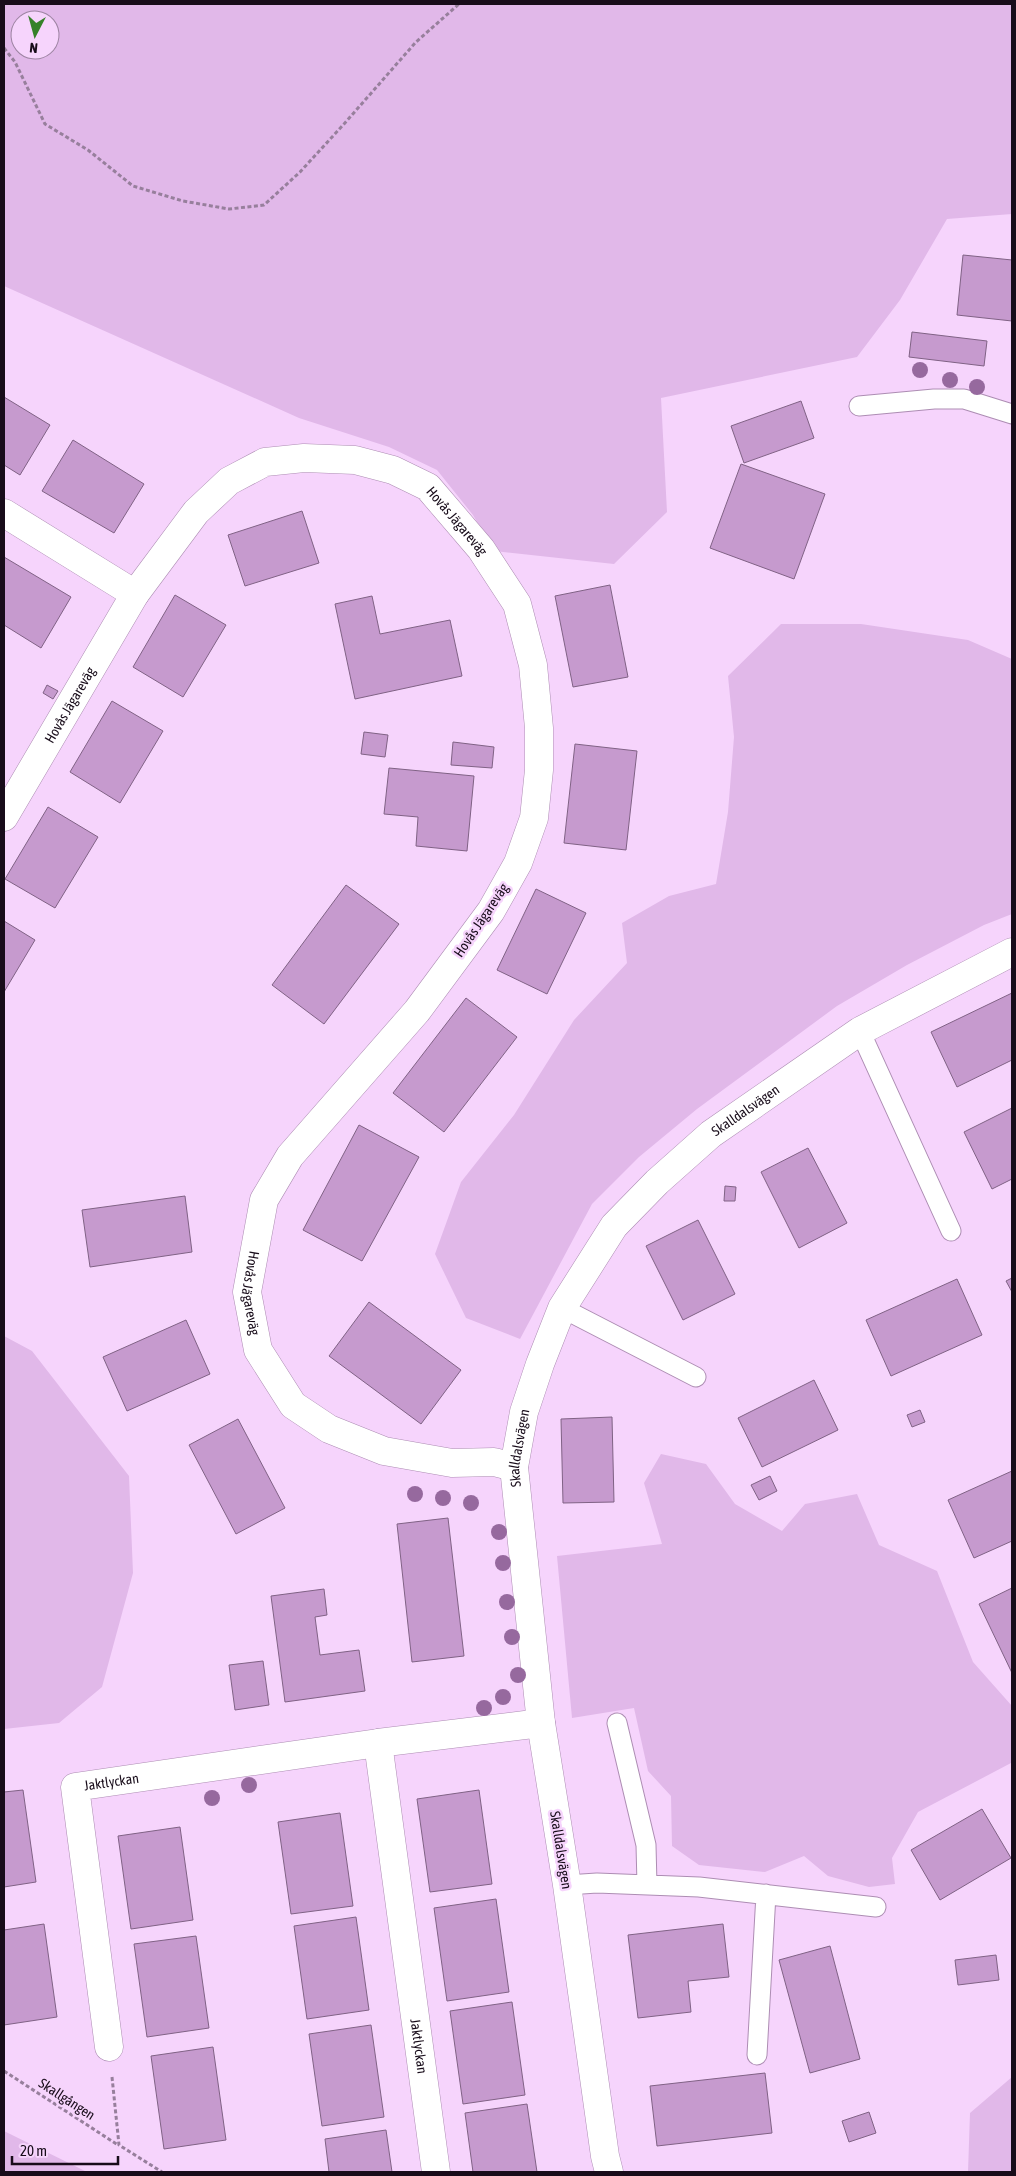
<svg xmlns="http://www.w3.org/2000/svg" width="1016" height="2176" viewBox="0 0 1016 2176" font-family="'Asap Condensed',sans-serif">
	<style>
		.green { fill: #e1b8e9; fill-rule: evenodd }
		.building { fill: #c69ace; stroke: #806285 }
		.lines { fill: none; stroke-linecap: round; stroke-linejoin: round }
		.lane-casing { stroke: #ad8db3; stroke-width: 21 }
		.street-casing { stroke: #ad8db3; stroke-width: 29 }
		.path { stroke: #977f9c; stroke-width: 3; stroke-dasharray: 4 2.5; stroke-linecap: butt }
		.lane { stroke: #fff; stroke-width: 19 }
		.street { stroke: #fff; stroke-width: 28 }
		.tree { fill: #96699e }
		.labels { text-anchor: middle; stroke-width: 5; stroke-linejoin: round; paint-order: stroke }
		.street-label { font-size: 14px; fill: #180c1a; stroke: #f6d4fc }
	</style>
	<rect width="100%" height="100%" fill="#f6d4fc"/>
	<path class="green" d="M4,4h1008v210l-65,5 -47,81 -43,57 -196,41 6,114 -53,52 -120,-13 -21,-36 -36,-45 -48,-23 -90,-29 -295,-132zM20,20h30v30h-30z
		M781,624h80l107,16 44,19v255l-28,11 -77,40 -70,41 -140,103 -58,48 -47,47 -72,135 -54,-21 -31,-64 26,-72 53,-67 60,-95 53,-57 -5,-40 47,-27 47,-12 12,-72 6,-75 -6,-61z
		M4,1336l28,15 97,125 4,97 -31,114 -43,36 -55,6z
		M661,1454l45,10 29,40 47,27 23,-27 52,-10 22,51 58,26 36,91 39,44 -1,57 -93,49 -26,46 3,26 -26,3 -41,-11 -24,-20 -39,16 -66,-7 -27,-19 -1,-50 -23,-25 -14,-63 -62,10 -15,-162 105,-12 -18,-61z
		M1012,2077v95h-44l2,-59z
		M4,2131l83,41h-83z"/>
	<path class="building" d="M963,255l49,5v61l-55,-6z
		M912,332l75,9 -3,25 -75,-9z
		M4,397l46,28 -30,50 -16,-10z
		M801,401l13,37 -70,25 -13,-37z
		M73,440l71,44 -30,49 -72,-42z
		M741,464l84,30 -31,85 -84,-31z
		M302,511l17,52 -74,23 -17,-51z
		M4,557l67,40 -30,51 -37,-23z
		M610,585l18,92 -55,10 -18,-91z
		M175,595l51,30 -43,72 -50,-30z
		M372,596l8,38 70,-14 12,56 -107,23 -20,-95z
		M47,685l11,6 -5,8 -10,-6z
		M112,701l51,30 -43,72 -50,-31z
		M364,732l24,3 -3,22 -24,-3z
		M453,742l41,5 -2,21 -41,-3z
		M575,744l62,7 -11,99 -62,-7z
		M389,768l85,8 -7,75 -51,-5 2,-29 -34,-3z
		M48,807l50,30 -43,71 -50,-29z
		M346,885l53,39 -75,100 -52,-39z
		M536,889l50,24 -39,81 -50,-24z
		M4,921l31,19 -31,52z
		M1012,993v67l-55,27 -26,-55z
		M466,998l51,39 -73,95 -51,-39z
		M1012,1108v71l-20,10 -28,-57z
		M359,1125l60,32 -57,104 -59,-31z
		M808,1148l39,75 -48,25 -38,-76z
		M725,1186l11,1 -1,14h-11z
		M185,1196l7,56 -102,15 -8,-57z
		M698,1220l37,74 -52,26 -37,-74z
		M1012,1278v14l-6,-11z
		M957,1279l25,56 -91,41 -25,-56z
		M369,1302l92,68 -40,54 -92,-68z
		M186,1320l24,54 -83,37 -24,-54z
		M814,1380l24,50 -76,37 -24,-49z
		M920,1410l5,12 -13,5 -5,-12z
		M612,1417l2,85 -51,1 -2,-84z
		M238,1419l47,89 -49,26 -47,-89z
		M1012,1471v70l-38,17 -26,-58z
		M770,1476l7,15 -18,9 -8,-15z
		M448,1518l16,138 -52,6 -15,-138z
		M1012,1588v85l-33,-69z
		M324,1589l3,26 -12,2 5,38 39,-5 6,41 -80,11 -14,-106z
		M263,1661l6,44 -34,5 -6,-45z
		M23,1790l13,92 -32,5v-95z
		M479,1790l13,94 -62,8 -13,-93z
		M982,1809l29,49 -71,42 -29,-50z
		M340,1813l13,93 -62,8 -13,-92z
		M180,1827l13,93 -62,9 -13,-93z
		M496,1899l13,93 -62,9 -13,-93z
		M356,1917l13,93 -62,9 -13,-93z
		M44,1924l13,93 -53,8v-95z
		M723,1924l6,53 -41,4 3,31 -53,6 -10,-83z
		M196,1936l13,92 -62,9 -13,-93z
		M830,1946l30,113 -50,14 -31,-113z
		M996,1955l3,25 -41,5 -3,-25z
		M512,2002l13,93 -62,9 -13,-93z
		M371,2025l13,92 -62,9 -13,-92z
		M213,2047l13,93 -62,9 -13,-93z
		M765,2073l7,60 -115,13 -7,-60z
		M527,2104l10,68h-64l-8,-59z
		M869,2112l7,21 -27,9 -7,-21z
		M386,2130l6,42h-63l-4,-33z"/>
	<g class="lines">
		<defs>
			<path id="lane" d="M859,406l75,-7h30l48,15
				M860,1031l91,200
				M562,1308l134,69
				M617,1723l29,122 1,40
				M567,1885l30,-2 102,4 177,20
				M757,2055l9,-161"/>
			<g id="street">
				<path d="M4,513l131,81"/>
				<path id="s1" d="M4,817l131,-223 61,-82 33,-31 36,-19 39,-4 51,2 38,10 35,17 53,62 36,55 16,61 6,63v42l-5,48 -16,45 -27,48 -74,100 -127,145 -26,44 -17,92 11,58 35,55 36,24 55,22 68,12 42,-1 20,5"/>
				<path id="s2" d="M378,1743l58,429"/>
				<path id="s3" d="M109,2047l-34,-260 303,-44 163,-20"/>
				<path id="s4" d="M609,2172l-4,-16 -38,-271 -26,-162 -27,-256 10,-55 16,-48 22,-56 52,-82 43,-44 54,-48 149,-103 152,-79"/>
			</g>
		</defs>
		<use href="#lane" class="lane-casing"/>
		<use href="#street" class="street-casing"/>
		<path class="path" d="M4,48l11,14 30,62 43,26 45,36 50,15 46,8 35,-4 36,-33 44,-48 72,-82 43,-38
			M4,2071l114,74
			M112,2077l7,68 43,27"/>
		<use href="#lane" class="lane"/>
		<use href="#street" class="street"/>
	</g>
	<g class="tree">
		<circle cx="920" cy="370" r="8"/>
		<circle cx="950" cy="380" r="8"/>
		<circle cx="977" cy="387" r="8"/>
		<circle cx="415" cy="1494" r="8"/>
		<circle cx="443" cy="1498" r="8"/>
		<circle cx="471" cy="1503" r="8"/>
		<circle cx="499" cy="1532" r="8"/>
		<circle cx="503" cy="1563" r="8"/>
		<circle cx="507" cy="1602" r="8"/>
		<circle cx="512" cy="1637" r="8"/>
		<circle cx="518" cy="1675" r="8"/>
		<circle cx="503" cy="1697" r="8"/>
		<circle cx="484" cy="1708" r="8"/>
		<circle cx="249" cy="1785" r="8"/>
		<circle cx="212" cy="1798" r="8"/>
	</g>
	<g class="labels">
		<g class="street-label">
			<text dy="5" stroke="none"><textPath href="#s1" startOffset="660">Hovås Jägareväg</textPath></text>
			<text dy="5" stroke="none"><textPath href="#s1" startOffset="130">Hovås Jägareväg</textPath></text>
			<text transform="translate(481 920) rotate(-56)" y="5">Hovås Jägareväg</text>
			<text dy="5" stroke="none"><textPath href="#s4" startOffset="1151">Skalldalsvägen</textPath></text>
			<text dy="5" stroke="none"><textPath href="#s1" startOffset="1545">Hovås Jägareväg</textPath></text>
			<text dy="5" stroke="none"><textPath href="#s4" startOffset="731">Skalldalsvägen</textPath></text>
			<text dy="5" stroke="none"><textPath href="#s3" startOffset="299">Jaktlyckan</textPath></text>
			<text transform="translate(561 1850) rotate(81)" y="5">Skalldalsvägen</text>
			<text dy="5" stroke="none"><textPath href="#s2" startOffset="306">Jaktlyckan</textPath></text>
			<text transform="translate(67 2099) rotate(33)" y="5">Skallgången</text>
		</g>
	</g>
	<rect width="1016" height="2176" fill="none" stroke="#180c1a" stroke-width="10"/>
	<g transform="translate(35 35) rotate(186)"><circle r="24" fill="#f6d4fc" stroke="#9d84a2"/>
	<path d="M0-4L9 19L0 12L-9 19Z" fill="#358129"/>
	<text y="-8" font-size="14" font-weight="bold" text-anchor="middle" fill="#180c1a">N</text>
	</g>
	<path d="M12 2156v8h106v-8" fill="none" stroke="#180c1a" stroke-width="2.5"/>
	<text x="20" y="2156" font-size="15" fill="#180c1a" stroke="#f6d4fc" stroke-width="4" paint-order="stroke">20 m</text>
</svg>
